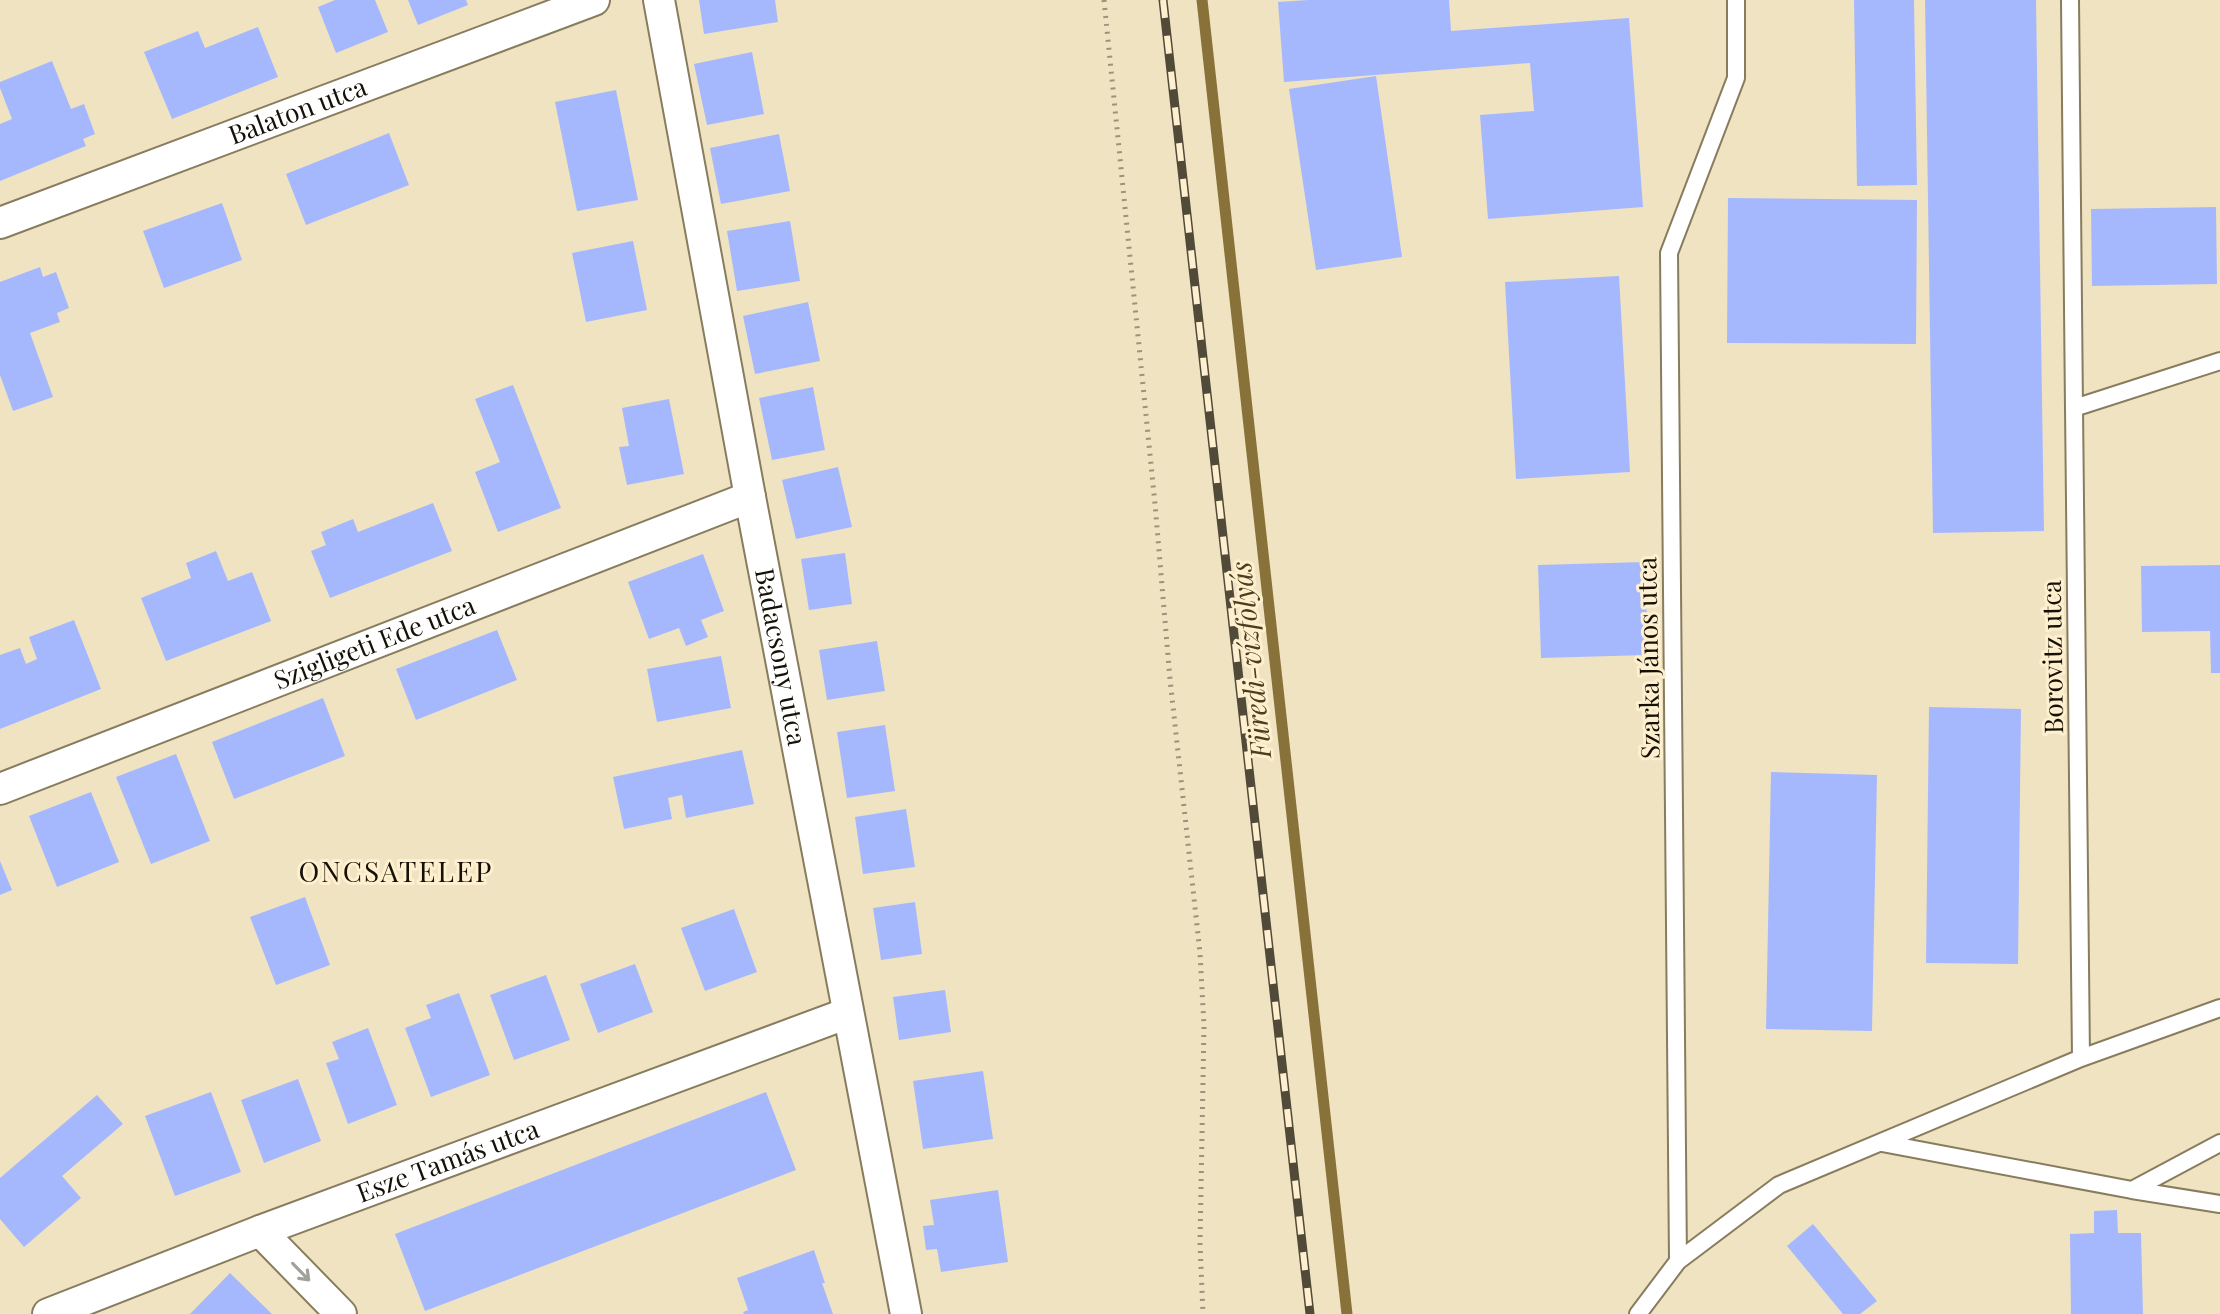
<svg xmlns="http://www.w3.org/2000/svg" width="2220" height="1314" viewBox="0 0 2220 1314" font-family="'Playfair Display',serif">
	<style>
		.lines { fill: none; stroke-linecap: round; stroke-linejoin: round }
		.stream { stroke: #89723a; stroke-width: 11 }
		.building { fill: #a6b8fd }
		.lane-casing { stroke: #887c5e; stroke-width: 20 }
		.street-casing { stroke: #887c5e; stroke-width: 34 }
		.path { stroke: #9c927a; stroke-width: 5; stroke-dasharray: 2 6; stroke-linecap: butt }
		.lane { stroke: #fff; stroke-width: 16 }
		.street { stroke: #fff; stroke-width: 30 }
		.rail-casing { stroke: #514a39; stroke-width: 9 }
		.rail { stroke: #fef0cf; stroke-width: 6; stroke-dasharray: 18; stroke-linecap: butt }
		.oneway { stroke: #a2a09b }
		.labels { text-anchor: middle; stroke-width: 6; stroke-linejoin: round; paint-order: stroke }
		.street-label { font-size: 26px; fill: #161106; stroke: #fef0cf }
		.water-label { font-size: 28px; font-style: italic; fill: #4b3e1d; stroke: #fef0cf }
		.neighbourhood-label { font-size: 28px; letter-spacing: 2px; fill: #161106; stroke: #fef0cf }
	</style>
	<rect width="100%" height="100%" fill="#f0e3c2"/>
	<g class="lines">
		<path class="stream" d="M1202,0l145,1314"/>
	</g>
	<path class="building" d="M335,0h40l13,32 -52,21 -18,-46z
		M408,0h58l2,5 -50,20z
		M699,0h76l3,22 -74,12z
		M1308,0h141l2,31 178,-13 14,189 -155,12 -8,-104 54,-4 -4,-48 -246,19 -6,-80z
		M1854,0h60l3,185 -60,1z
		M1925,0h111l8,531 -111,2z
		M258,27l20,50 -106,42 -28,-67 54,-21 7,17z
		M752,52l12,62 -57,11 -13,-61z
		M52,61l19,48 13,-5 11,30 -12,5 3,7 -86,35v-57l12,-5 -12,-31v-6z
		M1376,76l26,181 -86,13 -27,-181z
		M616,90l22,110 -61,11 -22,-109z
		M389,133l20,52 -103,40 -20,-51z
		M779,134l11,57 -69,13 -11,-56z
		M1728,198l189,2 -1,144 -189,-1z
		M222,203l20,57 -78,28 -21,-57z
		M2216,207l1,77 -125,2 -1,-77z
		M790,221l10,60 -63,10 -10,-60z
		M633,241l14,69 -61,12 -14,-69z
		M40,267l3,10 13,-5 13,36 -12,5 3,9 -30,11 23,64 -40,14 -13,-36v-93z
		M1619,276l11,196 -114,7 -11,-197z
		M808,302l12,59 -65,13 -12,-58z
		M513,385l48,123 -63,24 -23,-60 25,-10 -25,-63z
		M813,387l12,63 -53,10 -13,-62z
		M669,399l15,75 -57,11 -8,-38 10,-1 -7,-38z
		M838,467l14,60 -56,12 -14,-59z
		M433,503l19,48 -122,47 -19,-47 15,-6 -5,-13 32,-13 5,13z
		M216,551l12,30 24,-9 19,49 -105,40 -25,-63 50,-20 -5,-15z
		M845,553l7,51 -43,6 -8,-51z
		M703,554l21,57 -23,9 7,17 -22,9 -7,-18 -30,11 -21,-57z
		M1645,562l3,93 -107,3 -3,-93z
		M2220,565v108h-9l-1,-42 -68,1 -1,-66z
		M74,620l27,69 -101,40v-74l20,-7 6,16 11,-5 -8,-22z
		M497,630l20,50 -101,40 -20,-51z
		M877,641l8,50 -58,9 -8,-50z
		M721,656l10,52 -74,14 -10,-53z
		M323,698l22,58 -111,43 -22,-57z
		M1929,707l92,2 -3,255 -92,-1z
		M885,725l10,66 -48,7 -10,-66z
		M742,750l12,54 -68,14 -4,-23 -14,3 4,21 -48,10 -11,-52z
		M176,754l34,87 -59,23 -35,-87z
		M1771,772l106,3 -5,256 -106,-2z
		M91,792l28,70 -62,25 -28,-71z
		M906,809l9,58 -52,7 -8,-57z
		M0,861l12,29 -12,5z
		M305,897l25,68 -54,20 -26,-68z
		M915,902l7,52 -41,6 -8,-52z
		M734,909l23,63 -52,19 -24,-63z
		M635,964l18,48 -55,21 -18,-49z
		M546,975l24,65 -56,20 -24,-65z
		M945,990l6,42 -52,8 -6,-43z
		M459,993l31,82 -59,22 -26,-69 26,-10 -5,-13z
		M368,1028l29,77 -49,19 -22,-61 13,-4 -7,-17z
		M983,1071l10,68 -70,10 -10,-68z
		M298,1079l23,62 -57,22 -23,-63z
		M211,1092l30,80 -66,24 -30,-80z
		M766,1092l30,78 -371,141 -30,-77z
		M97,1095l26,29 -61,52 19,22 -57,49 -24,-28v-41z
		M998,1190l10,72 -67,10 -4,-23 -11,1 -3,-24 11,-1 -4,-25z
		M2117,1210l1,23h23l2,81h-72l-1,-80 24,-1v-22z
		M1813,1224l64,77 -17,13h-17l-56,-68z
		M814,1250l11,33h-3l11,31h-89l-1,-2 5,-2 -11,-32z
		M230,1273l42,41h-82z"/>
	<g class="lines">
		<defs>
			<path id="lane" d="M2070,0l4,408
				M2081,1058l-7,-650 146,-47
				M1882,1143l250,47 88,14
				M2132,1190l88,-47
				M1678,1261l-9,-1008 67,-175v-78
				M1638,1314l40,-53 101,-76 302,-127 139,-50"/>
			<g id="street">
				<path id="s1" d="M659,0l91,497 156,817"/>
				<path id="s2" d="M0,223l594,-223"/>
				<path id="s3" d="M0,789l750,-292"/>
				<path d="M260,1231l81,83"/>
				<path id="s4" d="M48,1314l212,-83 588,-218"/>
			</g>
		</defs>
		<use href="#lane" class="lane-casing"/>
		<use href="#street" class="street-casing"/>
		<path class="path" d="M1104,0l51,504 15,175 30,274 4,73 -4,218 3,70"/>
		<use href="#lane" class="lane"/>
		<use href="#street" class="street"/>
		<defs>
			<path id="rail" d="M1163,0l147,1314"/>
		</defs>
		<use href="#rail" class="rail-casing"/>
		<use href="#rail" class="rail"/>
	</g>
	<defs><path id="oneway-shaft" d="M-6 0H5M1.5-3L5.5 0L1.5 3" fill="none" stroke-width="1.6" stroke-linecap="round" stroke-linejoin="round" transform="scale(2)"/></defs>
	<use class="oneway" href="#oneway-shaft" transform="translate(301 1272) rotate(46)"/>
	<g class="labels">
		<g class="street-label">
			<text dy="9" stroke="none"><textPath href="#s2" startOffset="318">Balaton utca</textPath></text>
			<text dy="9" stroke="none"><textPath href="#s3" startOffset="402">Szigligeti Ede utca</textPath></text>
			<text dy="9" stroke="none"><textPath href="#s1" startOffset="668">Badacsony utca</textPath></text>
			<text transform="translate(2053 657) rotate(-91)" y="9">Borovitz utca</text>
			<text transform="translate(1649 658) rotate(-91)" y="9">Szarka János utca</text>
			<text dy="9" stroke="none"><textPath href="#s4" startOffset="428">Esze Tamás utca</textPath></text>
		</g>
		<g class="water-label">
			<text transform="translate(1251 660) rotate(-96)" y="10">Füredi-vízfolyás</text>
		</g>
		<g class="neighbourhood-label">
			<text x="396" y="882">ONCSATELEP</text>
		</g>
	</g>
</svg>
